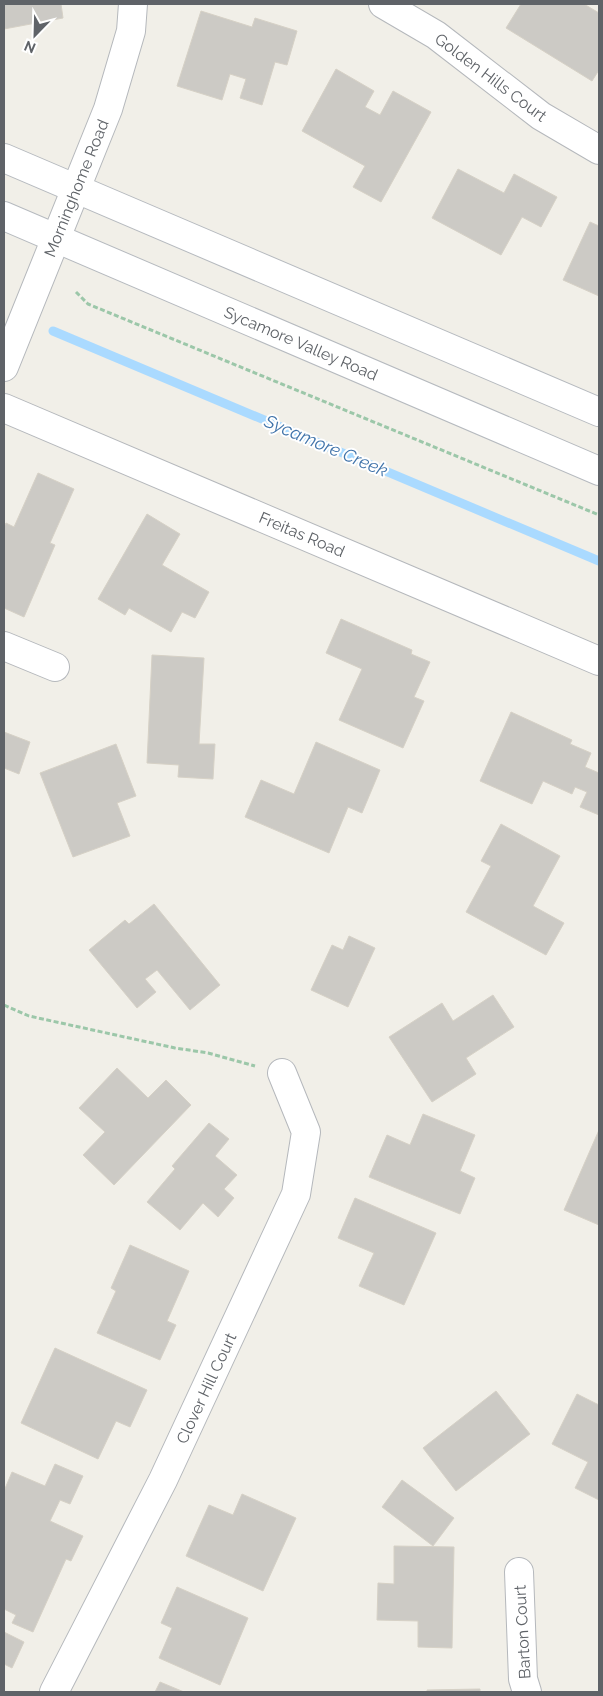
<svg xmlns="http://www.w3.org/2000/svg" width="603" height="1696" viewBox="0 0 603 1696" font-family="Raleway,sans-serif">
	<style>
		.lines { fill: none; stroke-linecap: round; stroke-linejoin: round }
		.stream { stroke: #aadaff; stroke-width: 9 }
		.building { fill: #cccac5; stroke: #d6d1c6 }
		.street-casing { stroke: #b5b8bc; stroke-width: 30 }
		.secondary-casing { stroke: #b6babf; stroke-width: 30 }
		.path { stroke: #9cc7a9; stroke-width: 3; stroke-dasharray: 5 2.5; stroke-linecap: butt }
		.street { stroke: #fff; stroke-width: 28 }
		.secondary { stroke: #fff; stroke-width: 28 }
		.labels { text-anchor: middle; stroke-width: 4; stroke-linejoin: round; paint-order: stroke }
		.street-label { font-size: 16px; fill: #5f6368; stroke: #fff }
		.water-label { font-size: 18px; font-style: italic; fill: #4174aa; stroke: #fff }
	</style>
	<rect width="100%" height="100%" fill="#f1efe8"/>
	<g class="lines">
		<path class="stream" d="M53,331l546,230"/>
	</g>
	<path class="building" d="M4,4h57l2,14 -59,11z
		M521,4h63l15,9v57l-7,11 -86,-53z
		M201,11l51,16 3,-9 42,13 -10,34 -12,-3 -13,43 -22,-7 6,-19 -16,-5 -8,26 -45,-14z
		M336,69l38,22 -9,16 15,8 13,-24 38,21 -50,90 -28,-15 12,-21 -63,-35z
		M458,169l46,24 10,-19 43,23 -16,30 -19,-10 -21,38 -69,-37z
		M590,222l9,4v70l-36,-16z
		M38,473l36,16 -24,54 5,2 -31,72 -20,-9v-81l2,-4 8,4z
		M147,514l33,20 -18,31 47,27 -14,26 -13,-6 -11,20 -42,-24 -4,7 -27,-16z
		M341,619l71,31 -1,4 19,8 -16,35 10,4 -21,47 -64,-28 23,-51 -36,-16z
		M152,655l52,3 -5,86h16l-2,35 -35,-2 1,-12 -32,-2z
		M511,712l61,28 -2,4 21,9 -6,14 14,6v42l-19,-8 7,-15 -12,-5 -3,7 -29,-13 -11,23 -52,-23z
		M4,732l26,10 -11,32 -15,-6z
		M316,742l64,28 -18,43 -14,-6 -19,46 -84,-36 16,-37 33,14z
		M116,744l20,52 -19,7 13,33 -57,21 -33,-84z
		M501,824l59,32 -27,50 31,17 -18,32 -80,-43 25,-46 -10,-5z
		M154,904l66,81 -30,25 -33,-40 -12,9 11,13 -19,16 -48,-58 36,-30 4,4z
		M349,936l26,12 -27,59 -37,-17 21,-45 11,5z
		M493,995l21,32 -48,31 10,16 -44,28 -43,-65 53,-34 11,18z
		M117,1068l31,30 18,-18 25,25 -77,80 -31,-30 22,-23 -26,-24z
		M423,1114l52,21 -15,36 15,7 -15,36 -91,-37 18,-42 23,10z
		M209,1123l20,16 -14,17 22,19 -13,14 10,9 -16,19 -15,-14 -23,27 -33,-28 28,-33 -3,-3z
		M599,1130v95l-35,-15z
		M355,1198l81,35 -32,72 -45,-19 15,-33 -36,-15z
		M130,1245l59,26 -22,50 9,4 -16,35 -63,-27 19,-42 -5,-3z
		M55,1348l92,42 -17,37 -14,-6 -18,38 -77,-36z
		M496,1391l34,43 -74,57 -33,-43z
		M577,1394l22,11v95l-24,-12 13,-26 -36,-18z
		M55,1464l28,12 -13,28 -10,-4 -10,21 33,15 -12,25 -5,-2 -33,73 -21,-9 4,-8 -12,-6v-118l8,-19 33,14z
		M402,1480l52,38 -21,28 -51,-39z
		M242,1494l54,24 -33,73 -77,-35 23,-51 24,10z
		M394,1546l60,1 -2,101 -34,-1v-26l-41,-1 1,-37 16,1z
		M177,1587l71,31 -28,67 -61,-27 13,-30 -11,-5z
		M4,1632l20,10 -12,26 -8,-4z
		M160,1682l24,10h-29z
		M480,1689v3h-53v-2z"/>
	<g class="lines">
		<defs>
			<path id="street" d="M383,4l53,31 105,81 58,34
				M4,367l104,-258 23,-78 2,-27
				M4,408l595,253
				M4,646l51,21
				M519,1572l4,107 4,13
				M54,1692l109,-212 133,-286 10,-62 -24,-59"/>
			<path id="secondary" d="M4,158l595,254
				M4,216l595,255"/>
		</defs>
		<use href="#street" class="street-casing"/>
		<use href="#secondary" class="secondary-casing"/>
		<path class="path" d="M76,292l12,12 511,211
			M4,1005l25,11 146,32 33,5 47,13"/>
		<use href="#street" class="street"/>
		<use href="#secondary" class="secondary"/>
	</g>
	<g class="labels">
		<g class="street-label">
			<text transform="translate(491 77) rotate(37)" y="6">Golden Hills Court</text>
			<text transform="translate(76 188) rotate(-68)" y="6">Morninghome Road</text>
			<text transform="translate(301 343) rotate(23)" y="6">Sycamore Valley Road</text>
			<text transform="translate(302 534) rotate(23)" y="6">Freitas Road</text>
			<text transform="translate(206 1388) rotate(-65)" y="6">Clover Hill Court</text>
			<text transform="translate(522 1632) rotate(-93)" y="6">Barton Court</text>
		</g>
		<g class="water-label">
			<text transform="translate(326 446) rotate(23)" y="6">Sycamore Creek</text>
		</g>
	</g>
	<rect width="603" height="1696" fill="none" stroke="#5f6368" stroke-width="10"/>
	<g transform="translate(35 35) rotate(203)" stroke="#ffffff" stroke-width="4" paint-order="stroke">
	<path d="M0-4L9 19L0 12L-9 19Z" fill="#5f6368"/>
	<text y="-8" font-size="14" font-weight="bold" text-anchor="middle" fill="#5f6368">N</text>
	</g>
</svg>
